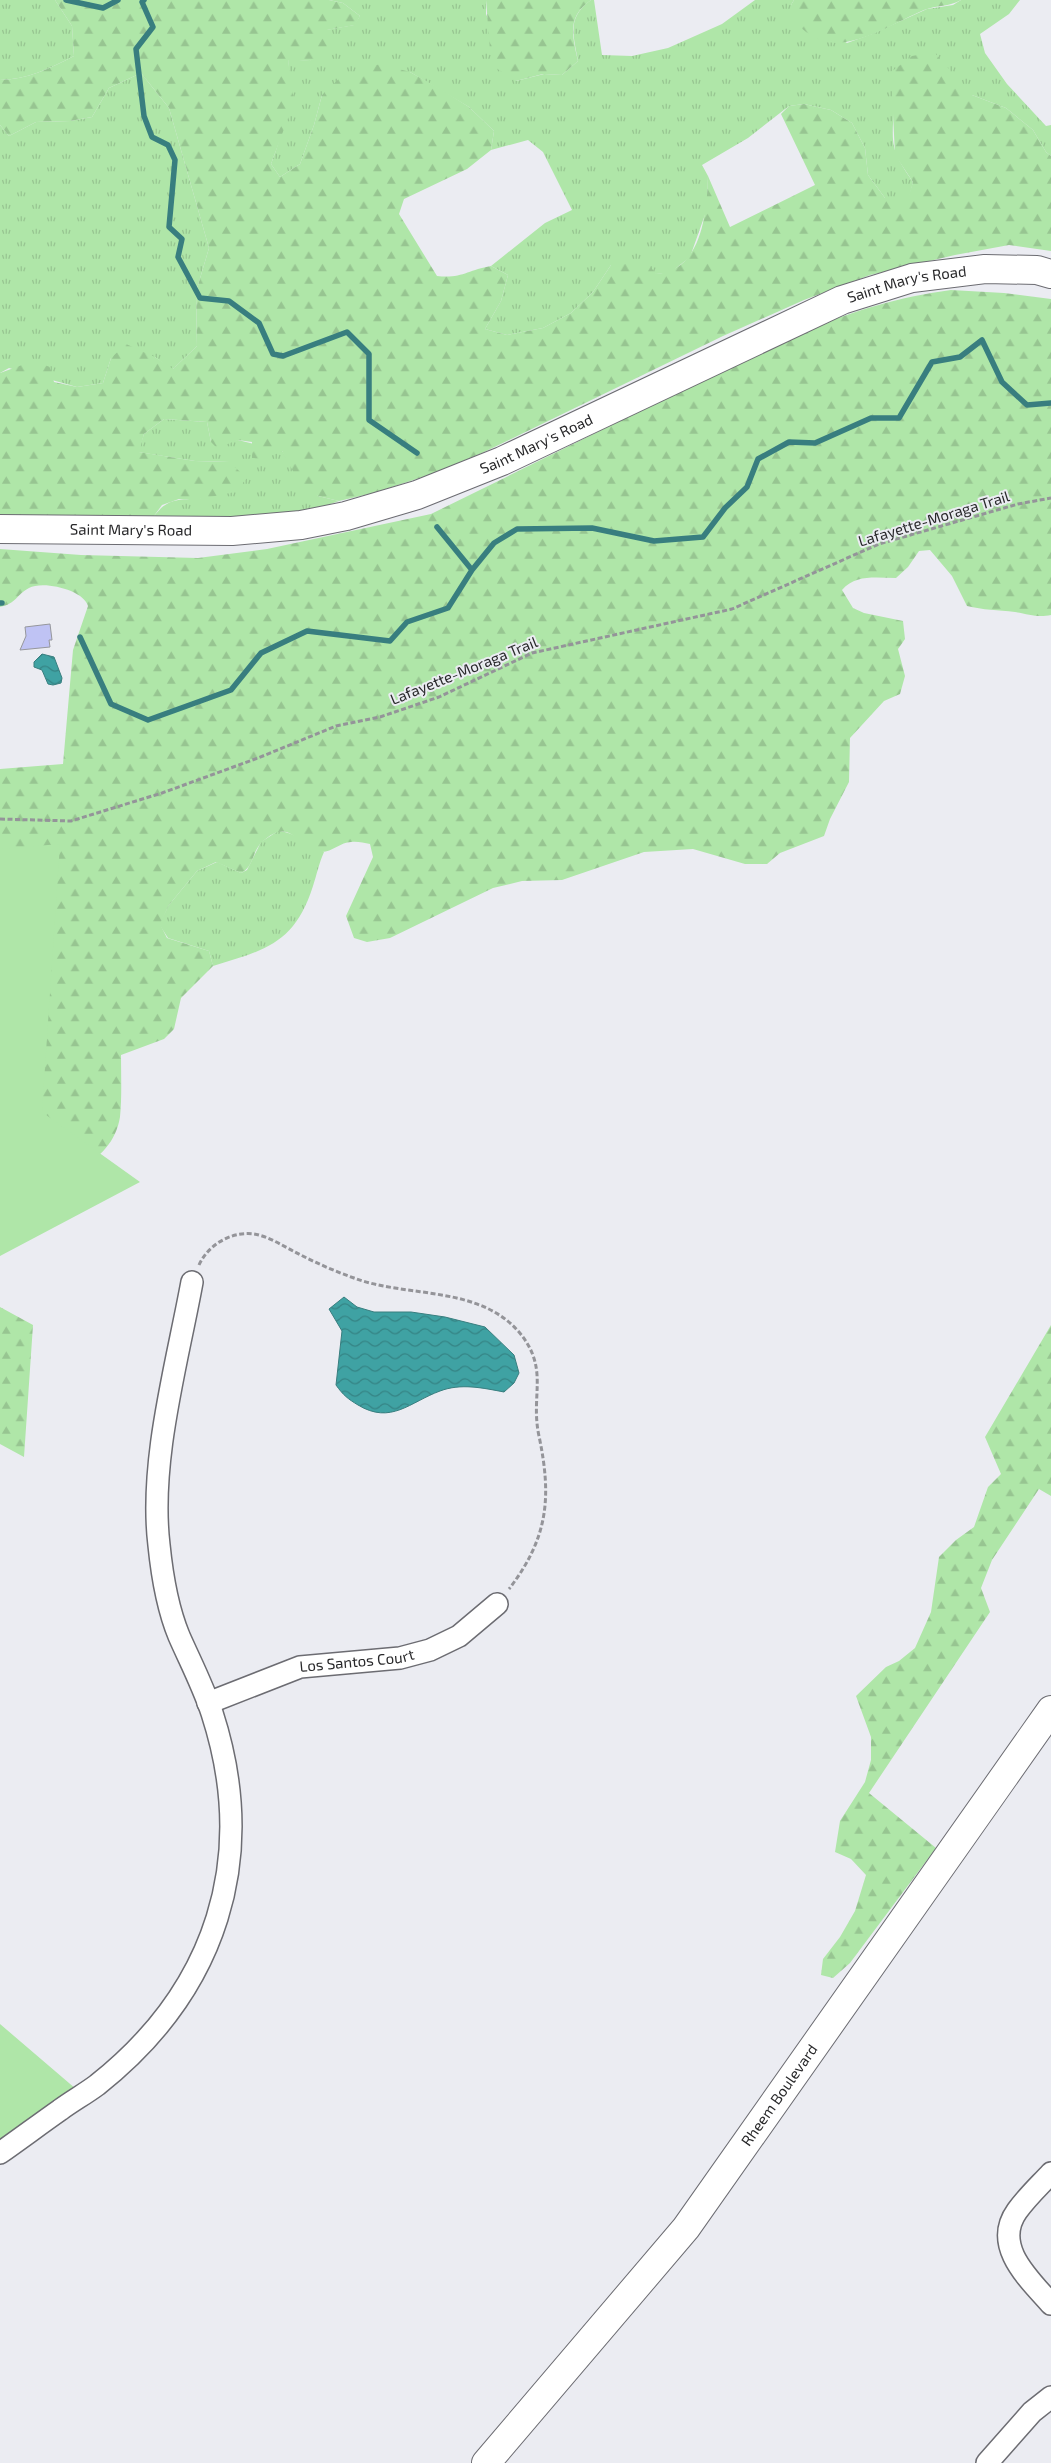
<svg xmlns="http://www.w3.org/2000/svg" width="1051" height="2463" viewBox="0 0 1051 2463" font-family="'Exo 2',sans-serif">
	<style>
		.grass { fill: url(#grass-tufts) }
		.forest { fill: url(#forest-firs) }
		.park { fill: #afe6a8 }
		.water { fill: url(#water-waves); stroke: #387e7f }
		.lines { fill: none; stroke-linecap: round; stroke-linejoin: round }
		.stream { stroke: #387e7f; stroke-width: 5.5 }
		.building { fill: #bfc3f4; stroke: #96979c }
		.street-casing { stroke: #6c6c72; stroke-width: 24 }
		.secondary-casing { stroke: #6c6c72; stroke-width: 30 }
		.path { stroke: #949499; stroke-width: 3; stroke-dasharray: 5 2.5; stroke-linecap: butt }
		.street { stroke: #fff; stroke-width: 21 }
		.secondary { stroke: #fff; stroke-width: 28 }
		.labels { text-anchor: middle; stroke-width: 4; stroke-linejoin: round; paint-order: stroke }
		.street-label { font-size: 15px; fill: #29292b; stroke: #ebecf2 }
	</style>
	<defs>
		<pattern id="grass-tufts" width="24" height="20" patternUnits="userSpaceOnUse" patternTransform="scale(1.25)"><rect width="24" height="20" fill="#afe6a8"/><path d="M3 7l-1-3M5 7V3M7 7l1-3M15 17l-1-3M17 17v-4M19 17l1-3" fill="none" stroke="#97c591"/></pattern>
		<pattern id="forest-firs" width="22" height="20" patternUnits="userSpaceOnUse" patternTransform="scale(1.25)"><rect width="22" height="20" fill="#afe6a8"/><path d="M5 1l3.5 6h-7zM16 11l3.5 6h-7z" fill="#97c591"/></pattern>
		<pattern id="water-waves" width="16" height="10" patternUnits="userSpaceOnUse" patternTransform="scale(1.25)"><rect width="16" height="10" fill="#3fa2a3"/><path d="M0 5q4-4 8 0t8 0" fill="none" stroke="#358485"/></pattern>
	</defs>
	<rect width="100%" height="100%" fill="#ebecf2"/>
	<path class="grass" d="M0,0h55l17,26 2,30c-25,13 -46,23 -74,24z
		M329,0h157v14l30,67 28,-7 18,1 16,-14c-5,-27 -11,-44 13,-61h3l8,55 30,1 36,-8 54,-24 33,-24h39l-3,5 56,38 25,-9 55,-25 26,-4 8,-5h59l-11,14 -29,20 5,19 22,31 39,42 5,-1v31l-5,-4 -13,-22 -27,-22 -34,-13 -78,14c-3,39 -2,42 19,73l-4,16h-24l-17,-23 -3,-27 -13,-25 -21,-13 -27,-6 -15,2 -41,32 -46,27 6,11 -1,33 -17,48 -20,16 -14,1 -45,-9 -18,27 -22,21 -28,15 -36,7 -22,-6 16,-28 7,-26 -17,-9 54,-43 27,-13 -29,-58 -15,-12 -37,10 3,-19 -25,-24 -59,-35 -88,23 -8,30 -14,39 -20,13 -9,-13c13,-33 20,-69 17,-105l22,2 16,-31 28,-5 6,-9 -17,-13z
		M141,73l28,35 40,140 -13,44 1,54 -25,24 -17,-13 -44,1 -8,25 -26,4 -68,-19 -9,5v-248l9,11 27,-14 34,-1 22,-4 17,-29z
		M164,419l43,3 4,20 27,-2 44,11 36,45 21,5 -42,15 -146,4c15,-21 24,-21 49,-21l29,-37 -34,-1 -57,-9 6,-18z
		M278,831c23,2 24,15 46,21 -5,11 -7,22 -11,34 -18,57 -47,64 -100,80l-4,-15 -41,-13 -9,-14 10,-19 28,-34 20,-9 24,11 6,-3 14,-28z"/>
	<path class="forest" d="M55,0h274l14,3 17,13 -5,9 -28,5 1,23 -18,8 -22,-1 6,42 -23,62 9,13 20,-13 14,-39 8,-30 22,-21 36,-10 30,8 32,18 27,17 25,24 -3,19 -24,19 -63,30 -5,15 38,62c24,3 31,-6 54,-10l17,9 -7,26 -16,28 22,6 36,-7 28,-15 22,-21 18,-27 35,-4 10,13c46,-3 51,-62 52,-98l22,51 85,-42 -34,-71 8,-8 15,-2 27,6 21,13 13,25 3,27 17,23h23l5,-16 -18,-27 -4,-83 21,-16 22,-4 38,43 34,13 27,22 13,22 5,4v95l-42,-6 -54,10 -85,20 -66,25 -81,36 -241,117 -50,21 -59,19 -34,8 -21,-5 -18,-12 -18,-33 -18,8 -12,-1v-16l-14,-2 -21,8 -6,-6 -4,-20 -43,-3 -20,15 -5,18 56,9 34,1 18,16 -12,14 -35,7h-21l-17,6 -11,15 -151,-4v-143l33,-12 17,6 4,15 23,5 26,-4 8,-25 15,-14 29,13 18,12 24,-23 -1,-54 13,-44 -40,-140 -28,-35 -32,15 -17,29 -22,4 -34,1 -27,14 -9,-11v-45c28,-1 49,-11 74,-24l-2,-30z
		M486,0h105c-24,17 -19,34 -13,61l-16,14 -19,-1 -27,7 -20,-13 -6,-18z
		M794,0h167c-12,7 -24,5 -37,10 -29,12 -77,45 -108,28 -7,-3 -13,-9 -19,-13l-6,-20z
		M951,290l53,3 47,6v316c-14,3 -22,-1 -36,-3 -17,-2 -32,-2 -48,-6l-15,-30 -22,-26 -11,1 -11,16 -12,11c-20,0 -40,-4 -54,12l11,18 11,5 39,8 2,18 -7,10 7,27 -5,18 -16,7 -34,37 -1,44 -19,37 -6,17 -44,17 -13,11h-22l-52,-15 -49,3 -82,28 -40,1 -29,7 -103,50 -23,4 -13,-4 -8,-22 27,-59 -3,-13c-6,-1 -13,-3 -19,-2 -10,0 -19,10 -29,10 -25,-2 -30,-38 -60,-10 -10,9 -8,25 -21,31l-25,-11 -19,9 -28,34 -9,19 7,14 42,13 4,15 -32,32 -7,31 -10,10 -43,16c0,21 1,42 -1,62 -8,50 -65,63 -105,73l-15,-229v-192l63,-5 10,-114 15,-44c-4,-16 -45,-26 -59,-18 -12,6 -13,16 -29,19v-58l81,6 117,3 69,-9 164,-35 374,-184c51,-19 92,-33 146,-40z
		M0,1307l33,18 -9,132 -24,-13z
		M1051,1325v171l-12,-7 -47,71 -11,28 9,24 -121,181 67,55 -86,115 -17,15 -12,-3 2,-16 17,-22 15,-26 11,-36 -15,-16 -16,-7 5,-31 25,-39 6,-22v-23l-15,-41 30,-29 13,-6 16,-13 16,-36 8,-55 17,-17 18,-13 14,-40 13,-13 -16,-37z"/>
	<path class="park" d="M60,844l-18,268 98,70 -140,74v-407z
		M0,2024l83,71 -83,58z"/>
	<path class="water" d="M42,654l12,3 8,21 -1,5 -8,2 -5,-1 -6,-14 -8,-3v-5z
		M344,1297l13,10 17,5h37l34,5 40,10 29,28 5,18 -5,10 -10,9c-21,-4 -43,-9 -64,-1 -30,11 -49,34 -82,14 -10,-6 -15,-10 -22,-20l6,-54 -13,-22z"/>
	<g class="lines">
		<path class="stream" d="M66,0l37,8 15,-8
			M144,0l-2,2 11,25 -17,22 8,67 8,21 16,8 7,15 -6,67 13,12 -4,18 22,41 29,3 30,22 14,31 10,2 64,-24 22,22v66l48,33
			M437,527l35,43
			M0,603h2
			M80,637l31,67 37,16 83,-30 30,-37 46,-22 83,10 17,-19 41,-14 24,-38 22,-27 23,-14 75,-1 62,13 49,-4 22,-29 22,-21 11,-28 31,-17 26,1 56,-25h28l33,-56 28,-5 22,-17 20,42 25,23 24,-2"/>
	</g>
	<path class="building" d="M50,624l2,16h-3l1,7 -30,3 6,-14 -1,-9z"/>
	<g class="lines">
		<defs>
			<g id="street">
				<path id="s1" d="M208,1703l92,-36 100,-9 30,-8 29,-14 38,-32"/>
				<path d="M0,2153c20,-14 40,-29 60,-43 12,-9 25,-16 37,-25 120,-95 162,-227 115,-372 -9,-27 -22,-52 -33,-77 -12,-29 -17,-61 -20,-91 -10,-83 18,-181 33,-263"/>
				<path d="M1051,2173c-11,12 -24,24 -34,38 -25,35 12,68 34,93"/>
				<path d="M987,2463l45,-51 19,-15"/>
			</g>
			<g id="secondary">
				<path id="s2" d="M0,529l232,2 69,-6 45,-9 71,-21 85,-34 340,-161 70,-22 73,-9 52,1 14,4"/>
				<path id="s3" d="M486,2463l200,-235 365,-518"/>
			</g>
		</defs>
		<use href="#street" class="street-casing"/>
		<use href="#secondary" class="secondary-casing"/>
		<path class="path" d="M0,819l71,2 91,-28 96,-35 78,-32 44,-9 59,-20 93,-44 200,-44 147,-65 139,-40 33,-6
			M199,1265c9,-20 32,-34 55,-31 14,2 29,12 41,18 19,10 39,19 59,26 53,20 124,7 165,54 31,37 11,63 20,104 13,62 9,102 -30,153"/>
		<use href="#street" class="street"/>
		<use href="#secondary" class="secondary"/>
	</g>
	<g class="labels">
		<g class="street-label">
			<text dy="5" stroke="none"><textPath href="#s2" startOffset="956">Saint Mary's Road</textPath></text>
			<text dy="5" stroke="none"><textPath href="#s2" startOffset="551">Saint Mary's Road</textPath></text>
			<text transform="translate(934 519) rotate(-17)" y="5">Lafayette-Moraga Trail</text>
			<text dy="5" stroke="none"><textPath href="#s2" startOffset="131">Saint Mary's Road</textPath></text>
			<text transform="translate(464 671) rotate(-22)" y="5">Lafayette-Moraga Trail</text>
			<text dy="5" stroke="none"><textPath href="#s1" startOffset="156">Los Santos Court</textPath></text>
			<text dy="5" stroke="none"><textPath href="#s3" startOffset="471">Rheem Boulevard</textPath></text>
		</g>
	</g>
</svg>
